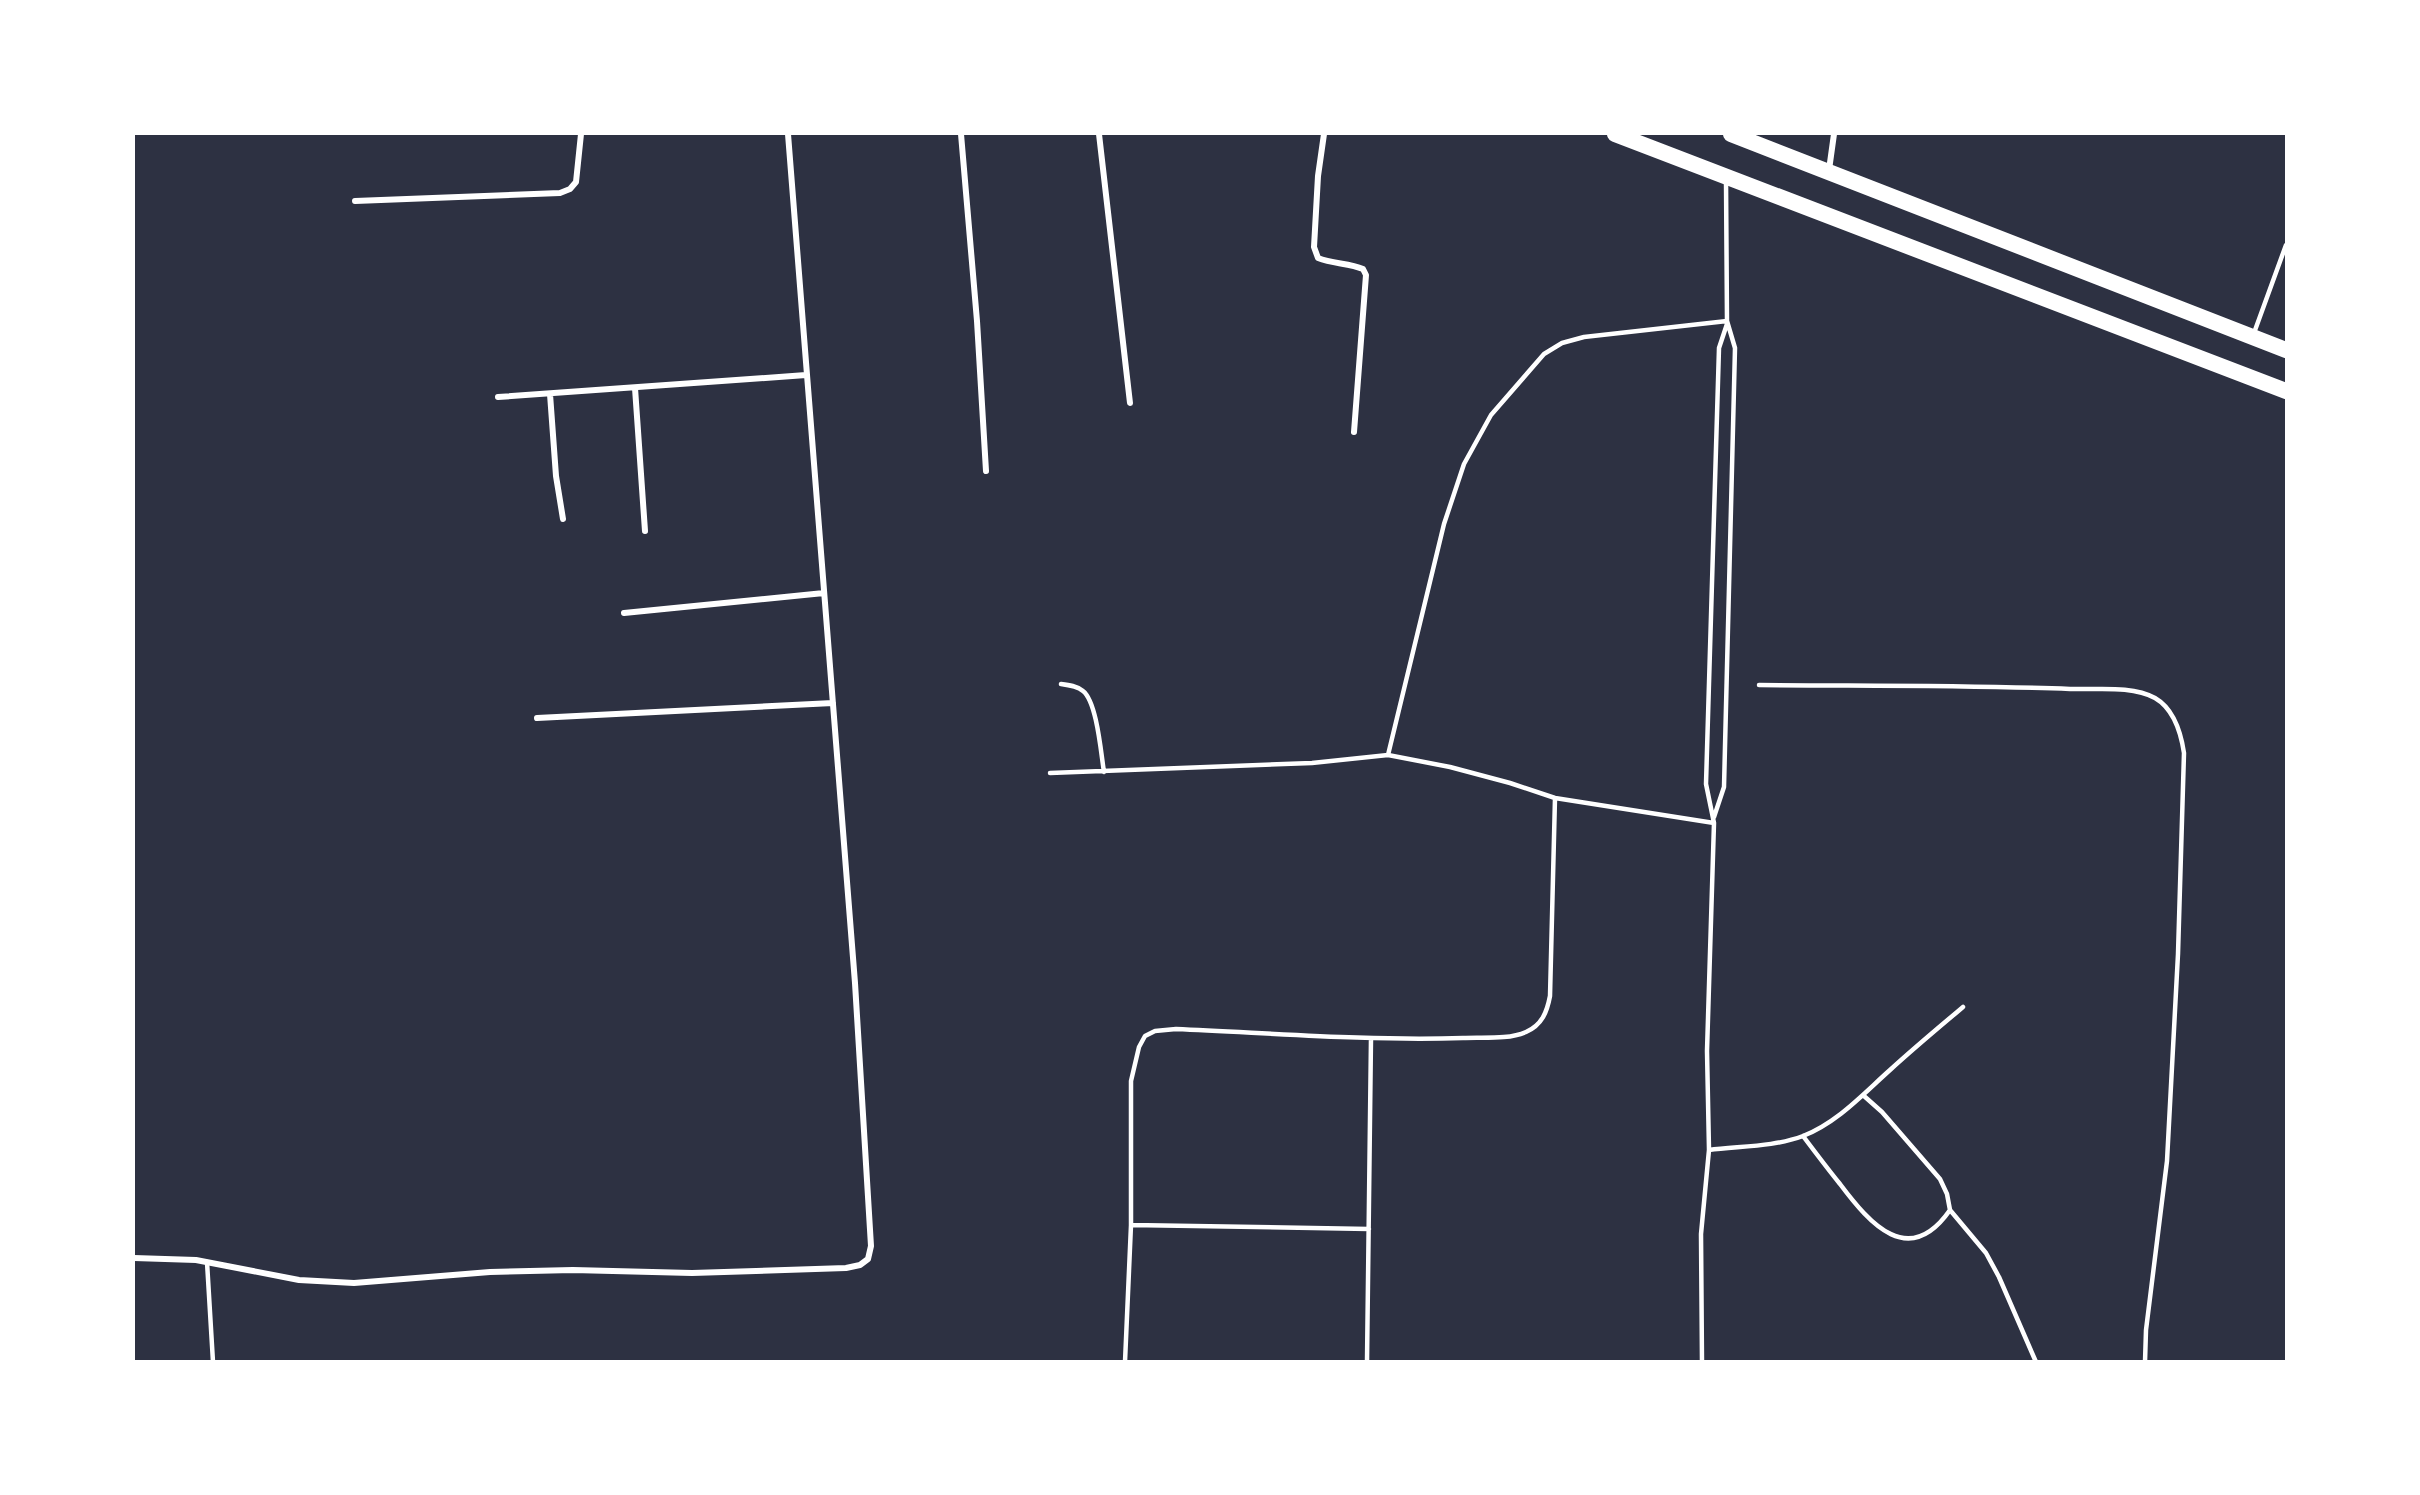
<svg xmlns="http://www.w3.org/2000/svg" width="2420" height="1495" viewBox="0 0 2420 1495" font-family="'PT Serif',serif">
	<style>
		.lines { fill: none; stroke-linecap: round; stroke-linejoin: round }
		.service { stroke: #fff; stroke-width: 4.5 }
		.minor { stroke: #fff; stroke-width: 6 }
		.trunk { stroke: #fff; stroke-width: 16 }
	</style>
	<rect width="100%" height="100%" fill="#2d3142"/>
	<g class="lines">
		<path class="service" d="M2254,333l32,-88
			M1061,684c8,1 16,2 22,7 14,11 18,63 21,81
			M1759,685c104,1 207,0 311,4 26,1 62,-4 85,9 19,11 26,35 29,55l-6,201 -11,207 -21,169 -1,32
			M1388,755l56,-231 20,-60 27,-49 53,-61 18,-11 22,-6 143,-16
			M1050,773l262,-10 76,-8 62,12 60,16 45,15 159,25
			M1714,817l10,-30 11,-439 -8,-27 -1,-141
			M1803,1136c12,16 24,32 37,48 30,40 69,85 110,26l-3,-16 -7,-15 -58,-67 -18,-16
			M1709,1150c30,-4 65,-3 94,-14 35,-14 60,-42 87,-66 24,-22 48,-42 73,-63
			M1950,1210l36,43 13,24 37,85
			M1131,1225l238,4
			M207,1262l6,100
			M1125,1362l6,-137v-144l8,-34 6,-11 10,-5 21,-2c95,4 191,12 287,9 19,-1 45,2 63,-6 16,-7 21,-20 24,-36l5,-198
			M1367,1362l4,-324
			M1702,1362l-1,-128 8,-84 -2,-99 7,-228 -8,-39 13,-436 8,-24"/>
		<path class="minor" d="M961,134l16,187 9,150
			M1099,134l31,269
			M1324,134l-6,42 -4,71 4,11c15,6 31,5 45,11l3,6 -12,157
			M1829,170l5,-36
			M355,201l205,-8 10,-4 6,-7 5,-48
			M635,388l10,143
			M550,394l6,82 7,43
			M498,397l308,-22
			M624,613l200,-20
			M537,718l296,-15
			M134,1258l62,2 103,20 55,3 136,-11 83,-2 119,3 154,-5 14,-3 8,-6 3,-13 -16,-263 -67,-849"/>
		<path class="trunk" d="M1615,134l671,257
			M1731,134l555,216"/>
	</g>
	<rect width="2420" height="1495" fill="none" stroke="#ffffff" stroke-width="270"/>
</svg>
